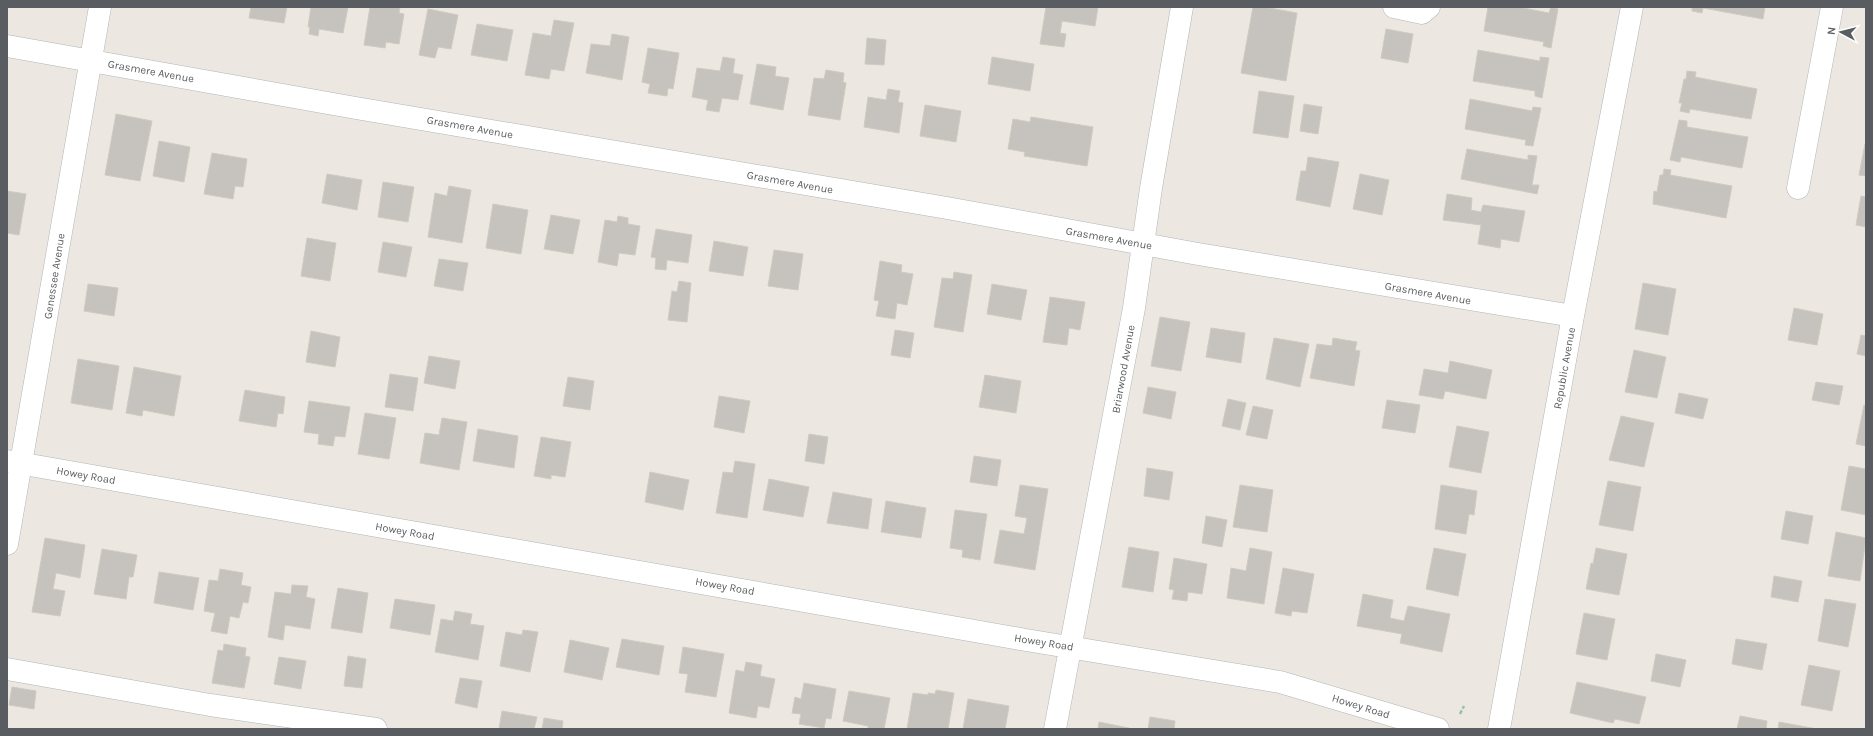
<svg xmlns="http://www.w3.org/2000/svg" width="1873" height="736" viewBox="0 0 1873 736" font-family="Karla,sans-serif">
	<style>
		.building { fill: #c6c3be; stroke: #d0cac0 }
		.lines { fill: none; stroke-linecap: round; stroke-linejoin: round }
		.minor-casing { stroke: #b2b4b8; stroke-width: 23 }
		.path { stroke: #98c2a2; stroke-width: 2.5; stroke-dasharray: 4 2; stroke-linecap: butt }
		.minor { stroke: #fff; stroke-width: 22 }
		.labels { text-anchor: middle; stroke-width: 3; stroke-linejoin: round; paint-order: stroke }
		.street-label { font-size: 11px; fill: #595d61; stroke: #fff }
	</style>
	<rect width="100%" height="100%" fill="#ece8e1"/>
	<path class="building" d="M251,7h36l-3,16 -35,-5z
		M311,7h37l-5,26 -24,-4 -1,7 -9,-2 1,-7h-2z
		M370,7h30l-1,6 5,1 -5,30 -13,-2 -1,6 -21,-3z
		M1046,7h52l-3,19 -33,-5 -2,12 6,1 -2,13 -24,-3z
		M1253,7h11l33,6 -11,68 -45,-8z
		M1488,7h30l31,6 2,-6 7,2 -7,39 -8,-2 1,-4 -60,-11z
		M1692,7h73l-2,12 -60,-11 -1,5 -10,-2z
		M428,9l30,6 -7,34 -13,-2 -3,11 -16,-3z
		M554,20l20,3 -10,48 -13,-2 -2,10 -24,-4 8,-42 18,3z
		M477,24l36,6 -6,31 -36,-6z
		M1386,29l27,5 -5,29 -27,-5z
		M612,34l17,3 -7,43 -36,-7 5,-29 19,2z
		M867,38l19,2 -2,25 -19,-1z
		M648,48l31,5 -6,36 -5,-1 -1,8 -19,-3 2,-9 -8,-2z
		M1478,50l62,11v-4l9,1 -7,40 -7,-2v-5l-62,-10z
		M723,57l12,2 -2,14 10,2 -5,25 -16,-2 -3,14 -13,-2 2,-10 -16,-3 5,-29 23,3z
		M992,57l42,7 -4,27 -42,-7z
		M757,64l19,3 -1,9 14,2 -6,32 -33,-6z
		M826,70l18,3 -1,9 3,1 -6,37 -32,-5 6,-37 10,1z
		M1687,71l9,1 -1,5 62,12 -6,30 -61,-10 -1,4 -9,-2 2,-8h-3l5,-24h2z
		M888,89l12,2 -2,11 5,1 -4,30 -35,-6 4,-30 18,3z
		M1259,91l35,5 -6,42 -35,-5z
		M1470,99l62,12 1,-4 8,1 -8,38 -8,-1 1,-5 -61,-11z
		M1304,104l18,3 -4,27 -18,-3z
		M925,105l36,6 -5,31 -36,-6z
		M116,114l36,7 -12,60 -35,-6z
		M1031,117l62,10 -6,39 -63,-10 1,-4 -17,-3 5,-30 17,3z
		M1679,120l8,1v6l61,10 -6,31 -61,-11 -1,5 -10,-2z
		M159,141l31,6 -6,35 -31,-6z
		M1865,144h1v32l-7,-1z
		M1467,149l61,11v-5l9,1 -5,29h7l-2,9 -76,-15z
		M212,153l35,6 -4,28 -8,-1 -2,13 -29,-5z
		M1308,157l31,5 -9,45 -34,-7 5,-29h5z
		M1664,169l7,1 -1,5 62,11 -6,32 -73,-14 1,-13 3,1 3,-17h3z
		M327,174l35,6 -5,30 -35,-7z
		M1360,174l29,6 -7,35 -29,-6z
		M383,182l31,5 -6,35 -30,-5z
		M449,186l22,4 -9,53 -34,-6 7,-44 12,3z
		M7,191l19,3 -7,41 -12,-2z
		M1447,194l25,4 -1,12 10,2 2,-7 42,6 -6,31 -18,-3 -1,9 -22,-4 3,-19 -38,-5z
		M1861,196l5,1v30l-10,-2z
		M493,204l35,6 -7,44 -35,-6z
		M551,215l29,5 -7,34 -29,-5z
		M618,216l10,2v6l12,2 -5,29 -16,-2 -2,13 -19,-4 7,-42 12,2z
		M656,229l36,6 -4,28 -21,-3 -1,10 -11,-1 1,-11 -5,-1z
		M307,238l29,5 -6,38 -29,-5z
		M714,241l34,6 -5,29 -34,-5z
		M383,242l29,5 -6,30 -28,-5z
		M774,250l29,4 -5,36 -30,-4z
		M439,259l29,4 -5,28 -29,-5z
		M880,261l22,4 -1,7 12,2 -6,31 -10,-2 -2,16 -19,-3 3,-15 -5,-1z
		M954,272l18,3 -9,57 -29,-5 8,-49 11,1z
		M679,281l12,2 -4,39 -19,-2 4,-29 5,1z
		M1643,283l33,6 -8,46 -33,-6z
		M88,284l30,4 -4,28 -30,-5z
		M992,284l35,6 -6,30 -34,-6z
		M1050,297l35,5 -5,28 -11,-2 -2,17 -24,-3z
		M1794,308l29,6 -6,31 -29,-5z
		M1160,317l30,5 -9,49 -30,-5z
		M1211,328l34,5 -4,30 -35,-6z
		M895,330l19,3 -4,25 -19,-3z
		M311,331l29,6 -5,30 -29,-5z
		M1861,335l5,1v20l-9,-2z
		M1274,338l35,6 -9,43 -34,-8z
		M1333,338l24,4 -2,8 5,1 -6,35 -44,-8 7,-34 15,2z
		M1634,350l32,7 -9,41 -32,-6z
		M429,356l31,5 -5,28 -31,-6z
		M78,359l41,7 -7,44 -41,-7z
		M1450,361l42,9 -6,29 -41,-8 -2,8 -24,-4 5,-26 24,4z
		M134,367l47,9 -7,40 -31,-6 -1,6 -16,-3z
		M390,374l28,4 -5,33 -28,-4z
		M985,375l36,6 -5,32 -37,-6z
		M568,377l26,4 -4,29 -27,-4z
		M1816,382l27,4 -4,19 -27,-5z
		M1148,387l28,5 -5,27 -28,-6z
		M245,390l40,7 -2,17 -5,-1 -2,14 -37,-6z
		M1679,393l29,6 -5,20 -28,-6z
		M719,396l31,5 -6,32 -30,-6z
		M1228,399l18,4 -6,27 -18,-4z
		M1387,400l33,5 -5,28 -33,-5z
		M309,401l41,6 -5,30 -10,-1 -2,10 -15,-2 1,-10 -15,-2z
		M1864,405l2,1v40l-10,-2z
		M1253,406l20,4 -6,29 -21,-4z
		M365,413l31,5 -7,41 -31,-5z
		M1621,416l33,7 -10,44 -35,-7z
		M442,418l25,4 -8,48 -39,-7 5,-30 14,2z
		M1457,426l32,6 -8,41 -32,-6z
		M478,429l40,7 -4,32 -41,-7z
		M809,434l19,3 -4,27 -19,-3z
		M541,437l30,5 -6,35 -14,-2v4l-17,-3z
		M974,456l27,4 -4,26 -27,-4z
		M735,461l20,3 -8,54 -31,-5 7,-41 10,1z
		M1849,466l17,3v46l-25,-5z
		M1147,468l26,4 -4,28 -25,-4z
		M650,472l39,8 -6,30 -38,-8z
		M769,479l40,8 -6,30 -40,-7z
		M1608,481l33,6 -8,44 -34,-6z
		M1020,485l28,4 -13,81 -41,-7 6,-33 24,4 3,-16 -12,-2z
		M1240,485l33,5 -6,42 -34,-5z
		M1441,485l36,6 -3,24 -5,-1 -3,20 -31,-5z
		M833,492l39,7 -4,30 -41,-6z
		M886,501l40,7 -5,30 -40,-6z
		M955,510l32,4 -7,46 -18,-3 1,-7 -13,-2z
		M1786,511l27,5 -5,28 -27,-5z
		M1206,516l21,4 -5,27 -20,-4z
		M1836,532l30,6 -6,43 -32,-5z
		M45,538l40,7 -5,33 -24,-5 -3,16 12,2 -5,25 -28,-4z
		M1129,547l30,5 -6,40 -31,-5z
		M1250,548l22,4 -8,52 -37,-6 4,-30 15,3z
		M1434,548l32,6 -8,42 -32,-7z
		M1596,548l31,6 -8,41 -33,-6 5,-26 2,1z
		M102,549l35,6 -4,22h-4l-3,22 -32,-5z
		M1174,558l33,6 -5,30 -14,-2 -1,9 -15,-2 2,-9 -5,-1z
		M1283,568l31,6 -7,39 -15,-2 -1,5 -16,-3z
		M220,569l23,4 -2,12 10,2 -3,16 -5,-1 -4,16 -9,-2 -3,18 -16,-3 4,-18 -11,-2 5,-31 9,1z
		M159,572l40,6 -6,32 -39,-7z
		M1774,576l28,5 -4,21 -27,-5z
		M292,585l16,1 -2,11 9,2 -5,30 -25,-4 -2,15 -15,-3 7,-45 16,2z
		M338,588l30,5 -6,40 -31,-5z
		M1363,594l30,6 -3,18 14,3 4,-15 42,8 -8,38 -42,-9 2,-9 -45,-8z
		M395,599l40,6 -5,30 -40,-7z
		M1825,599l31,5 -8,43 -30,-6z
		M455,611l17,3 -2,10 14,2 -6,34 -43,-8 6,-33 12,2z
		M1584,613l31,6 -8,41 -31,-6z
		M523,630l15,2 -8,40 -30,-6 6,-34 16,3z
		M622,639l42,7 -5,29 -43,-8z
		M1736,639l31,5 -5,26 -30,-6z
		M570,640l39,8 -7,32 -38,-8z
		M224,644l22,4 -1,8 5,1 -6,31 -32,-5 6,-33 5,1z
		M683,647l41,7 -8,43 -31,-5 3,-18 -9,-1z
		M1656,654l30,6 -6,27 -29,-6z
		M348,656l18,3 -4,29 -18,-2z
		M279,657l27,4 -5,28 -27,-5z
		M746,662l16,3 -2,11 15,3 -6,29 -11,-2 -2,12 -27,-5 7,-43 8,2z
		M1809,665l31,6 -8,40 -31,-6z
		M460,678l22,3 -5,27 -22,-5z
		M1577,682l69,15 -7,27 -24,-5 -2,4 -43,-10z
		M804,683l32,6 -5,30 -5,-1 -2,10 -25,-4 2,-10 -9,-1 3,-16 6,2z
		M12,687l24,4 -2,18 -25,-4z
		M936,690l18,3 -6,36h-41l6,-36 15,2v-2l7,1z
		M849,691l41,7 -6,31h-16v-3l-25,-5z
		M968,699l41,7 -4,23h-42z
		M502,711l35,6 -3,12h-35z
		M1740,716l27,5 -1,8h-29z
		M1150,717l25,4 -1,8h-26z
		M544,718l19,3 -1,8h-20z
		M1099,722l30,6v1h-31z
		M1779,722l38,7h-39z"/>
	<g class="lines">
		<defs>
			<path id="minor" d="M1394,7l28,6 7,-6
				M7,46l343,61 597,101 251,46 375,62
				M1798,188l34,-181
				M7,461l1019,179 254,42 158,47
				M7,544l93,-537
				M7,669l203,36 166,24
				M1055,729l79,-421 17,-120 31,-181
				M1499,729l74,-413 59,-309"/>
		</defs>
		<use href="#minor" class="minor-casing"/>
		<path class="path" d="M1460,714l4,-8"/>
		<use href="#minor" class="minor"/>
	</g>
	<g class="labels">
		<g class="street-label">
			<text transform="translate(151 71) rotate(10)" y="4">Grasmere Avenue</text>
			<text transform="translate(470 127) rotate(10)" y="4">Grasmere Avenue</text>
			<text transform="translate(790 182) rotate(10)" y="4">Grasmere Avenue</text>
			<text transform="translate(1109 238) rotate(10)" y="4">Grasmere Avenue</text>
			<text transform="translate(54 276) rotate(-81)" y="4">Genessee Avenue</text>
			<text transform="translate(1428 293) rotate(10)" y="4">Grasmere Avenue</text>
			<text transform="translate(1564 368) rotate(-80)" y="4">Republic Avenue</text>
			<text transform="translate(1123 369) rotate(-80)" y="4">Briarwood Avenue</text>
			<text transform="translate(86 475) rotate(10)" y="4">Howey Road</text>
			<text transform="translate(405 531) rotate(10)" y="4">Howey Road</text>
			<text transform="translate(725 586) rotate(10)" y="4">Howey Road</text>
			<text transform="translate(1044 642) rotate(9)" y="4">Howey Road</text>
			<text transform="translate(1361 706) rotate(17)" y="4">Howey Road</text>
		</g>
	</g>
	<rect width="1873" height="736" fill="none" stroke="#595d61" stroke-width="16"/>
	<g transform="translate(1841 32) rotate(277)" stroke="#ffffff" stroke-width="3" paint-order="stroke">
	<path d="M0-3L7 15L0 10L-7 15Z" fill="#595d61"/>
	<text y="-6" font-size="11" font-weight="bold" text-anchor="middle" fill="#595d61">N</text>
	</g>
</svg>
